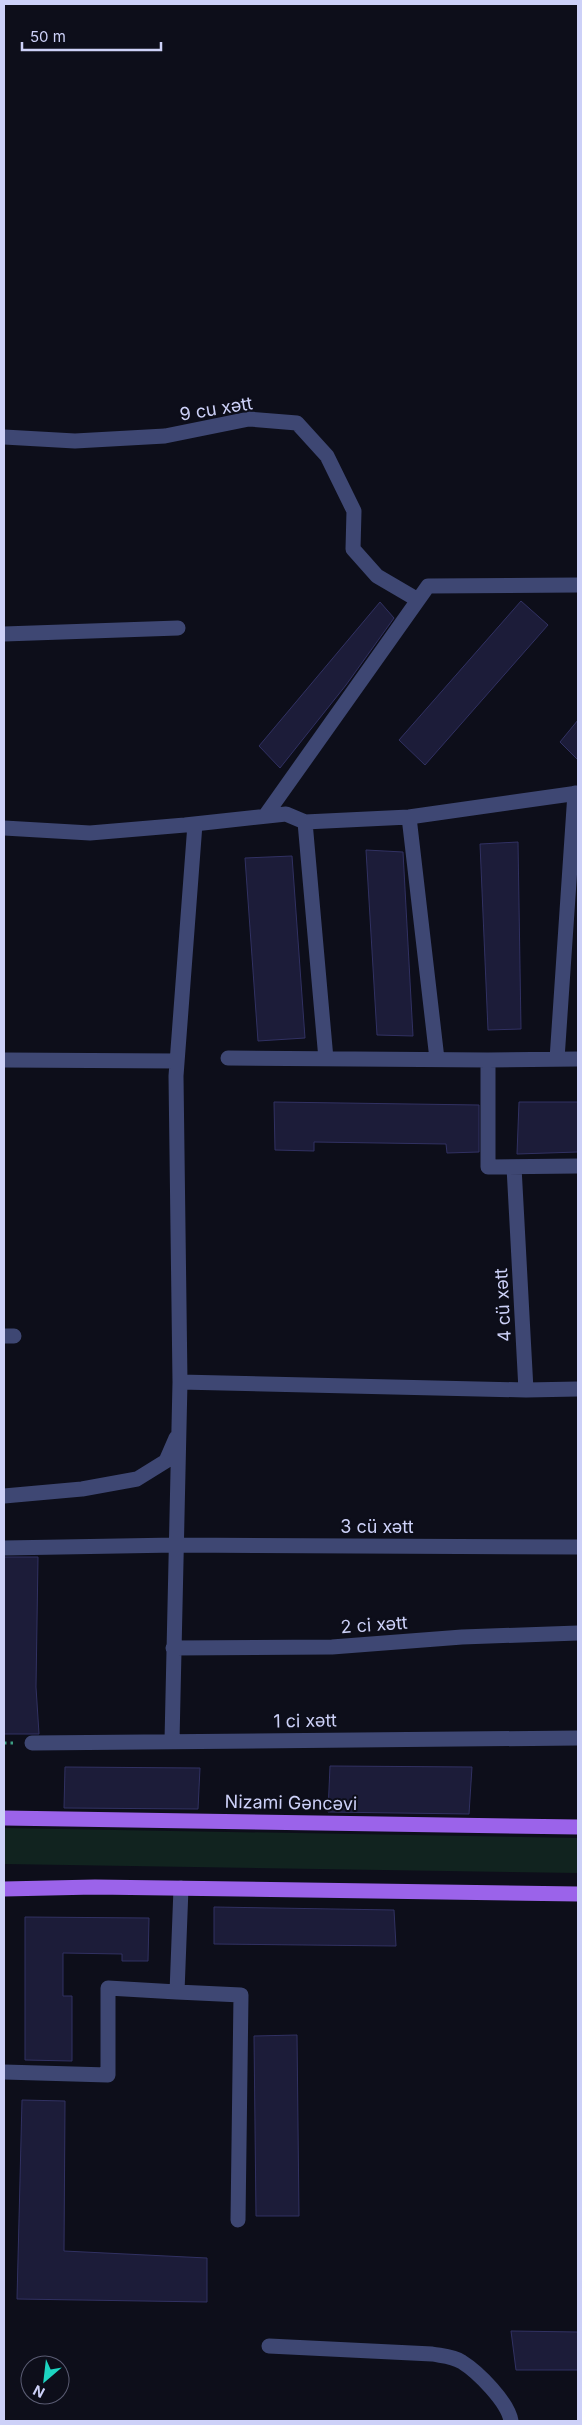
<svg xmlns="http://www.w3.org/2000/svg" width="582" height="2425" viewBox="0 0 582 2425" font-family="Inter,sans-serif">
	<style>
		.green { fill: #11231f }
		.building { fill: #1c1c39; stroke: #313162 }
		.lines { fill: none; stroke-linecap: round; stroke-linejoin: round }
		.path { stroke: #3c9e83; stroke-width: 3; stroke-dasharray: 2.5 4; stroke-linecap: butt }
		.minor { stroke: #3e4773; stroke-width: 15 }
		.major { stroke: #9b63ea; stroke-width: 15 }
		.labels { text-anchor: middle; stroke-width: 4; stroke-linejoin: round; paint-order: stroke }
		.street-label { font-size: 18px; fill: #cdd1f8; stroke: #0d0e1a }
	</style>
	<rect width="100%" height="100%" fill="#0d0e1a"/>
	<path class="green" d="M4,1828l574,10v35l-573,-9z"/>
	<path class="building" d="M521,601l27,24 -123,140 -26,-25z
		M380,602l14,16 -48,67 -66,83 -21,-22z
		M578,720v40l-18,-18z
		M518,842l3,187 -33,1 -8,-186z
		M366,850l37,2 10,184 -36,-1z
		M292,856l13,182 -47,3 -13,-183z
		M274,1102l205,3v47l-32,1 -1,-9 -132,-2v9l-39,-1z
		M519,1102h59v50l-61,2z
		M4,1557h34l-2,130 3,47h-35z
		M330,1766l142,1 -3,47 -141,-2z
		M65,1767l135,1 -2,41 -134,-1z
		M214,1907l180,3 2,36 -182,-2z
		M25,1917l124,1 -1,43h-26v-7l-59,-1v43h9v65l-47,-1z
		M297,2035l2,181h-43l-2,-180z
		M22,2100l43,1 -1,150 143,7v44l-190,-3z
		M511,2331l67,1v38h-62z"/>
	<g class="lines">
		<path class="path" d="M4,1743h13"/>
		<path class="minor" d="M4,437l71,4 90,-5 84,-17 48,4 30,33 27,55 -1,38 24,27 41,24
			M4,634l174,-6
			M265,816l163,-230 150,-1
			M409,817l28,242
			M305,822l21,237
			M195,824l-19,252 4,306 346,8
			M4,828l86,5 95,-8 101,-11 19,8 104,-5 169,-24
			M228,1058l260,2
			M557,1059l18,-266
			M578,1059l-90,1v107l90,-1
			M4,1060l173,1
			M514,1167l12,223 52,-1
			M4,1336h10
			M4,1496l78,-7 55,-10 29,-18 10,-23
			M4,1548l172,-3 402,2
			M173,1648l159,-1 130,-10 116,-4
			M172,1741l8,-359
			M32,1743l546,-5
			M177,1992l64,3 -3,225
			M4,2072l104,3v-87l69,4 4,-104
			M269,2346l163,8c10,2 21,2 30,8 16,10 46,40 49,59"/>
		<path class="major" d="M4,1818l574,9
			M4,1889l91,-2 483,7"/>
	</g>
	<g class="labels">
		<g class="street-label">
			<text transform="translate(216 409) rotate(-9)" y="6">9 cu xətt</text>
			<text transform="translate(503 1305) rotate(-93)" y="6">4 cü xətt</text>
			<text x="377" y="1533">3 cü xətt</text>
			<text transform="translate(374 1625) rotate(-4)" y="6">2 ci xətt</text>
			<text transform="translate(305 1721) rotate(-1)" y="6">1 ci xətt</text>
			<text transform="translate(291 1803) rotate(1)" y="6">Nizami Gəncəvi</text>
		</g>
	</g>
	<rect width="582" height="2425" fill="none" stroke="#cdd1f8" stroke-width="10"/>
	<g transform="translate(45 2380) rotate(208)"><circle r="24" fill="#0d0e1a" stroke="#5a5c73"/>
	<path d="M0-4L9 19L0 12L-9 19Z" fill="#1dd5c1"/>
	<text y="-8" font-size="14" font-weight="bold" text-anchor="middle" fill="#cdd1f8">N</text>
	</g>
	<path d="M22 42v8h139v-8" fill="none" stroke="#cdd1f8" stroke-width="2.5"/>
	<text x="30" y="42" font-size="15" fill="#cdd1f8" stroke="#0d0e1a" stroke-width="4" paint-order="stroke">50 m</text>
</svg>
